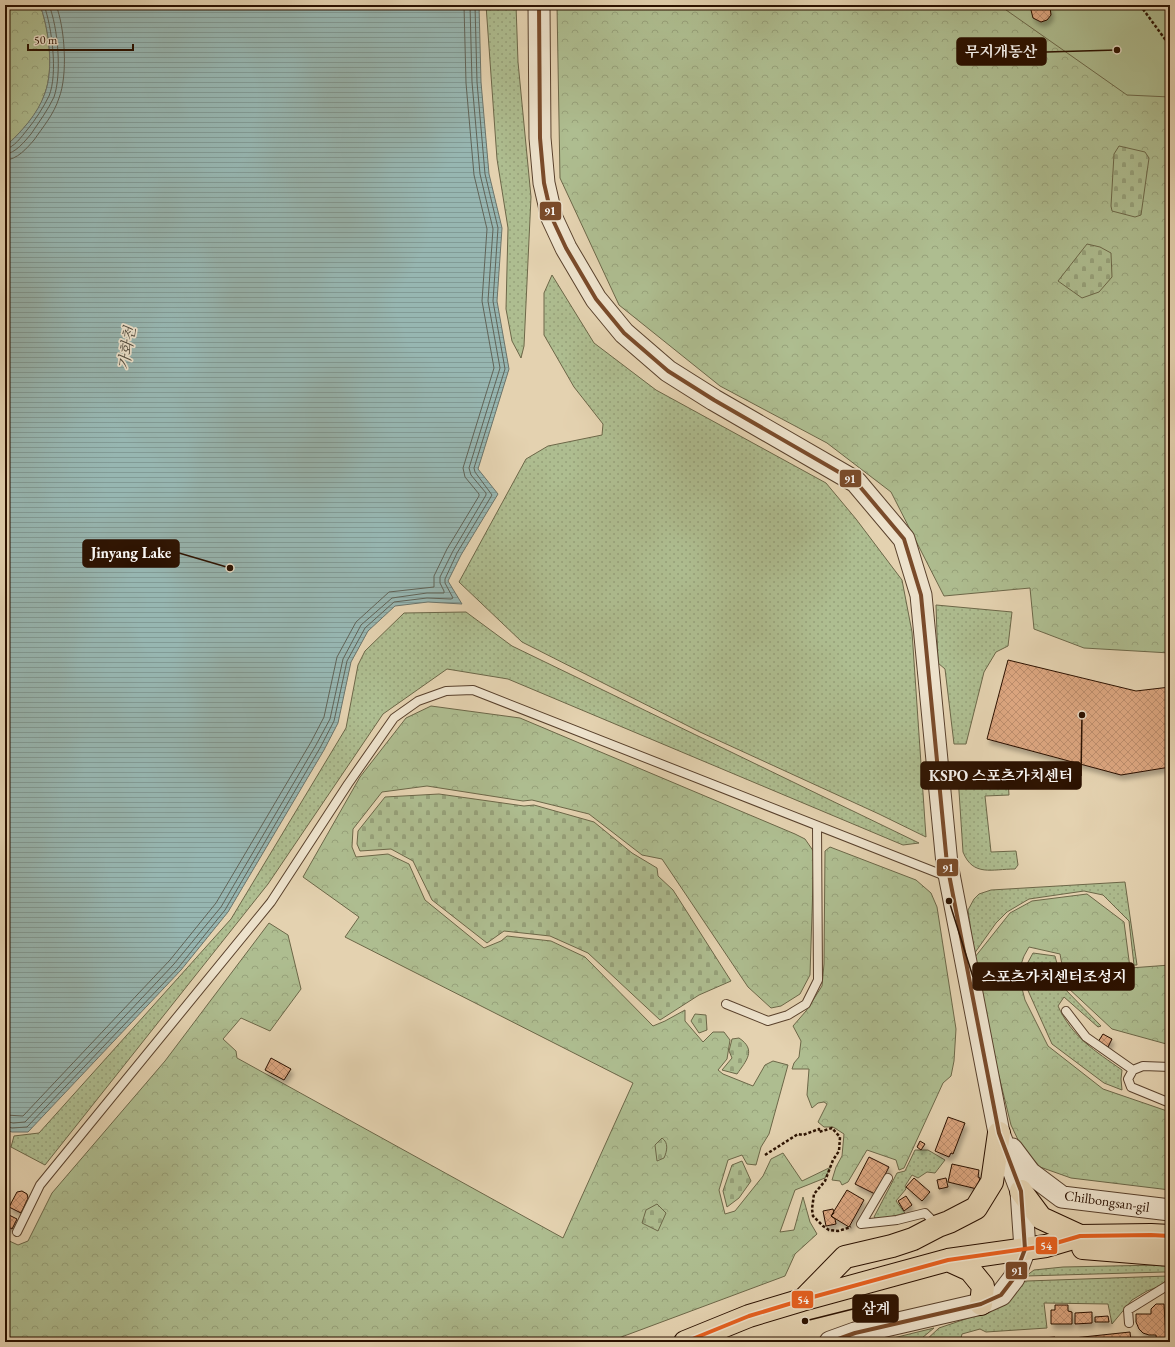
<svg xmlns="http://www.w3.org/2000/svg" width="1175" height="1347" viewBox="0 0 1175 1347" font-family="'EB Garamond','Noto Serif KR',serif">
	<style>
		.grass { fill: url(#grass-dots); stroke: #6c6748 }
		.forest { fill: url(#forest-crowns); stroke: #6c6748 }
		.cemetery { fill: url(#cemetery-stones); stroke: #6c6748 }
		.park { fill: #aebd90; stroke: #6c6748 }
		.water { fill: url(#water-rules); stroke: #6c746a }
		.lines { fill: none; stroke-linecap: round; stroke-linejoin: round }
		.shore { stroke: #616458; stroke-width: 1 }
		.building { fill: url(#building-cross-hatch); stroke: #2b1100; filter: url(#shadow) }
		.service-casing { stroke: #59412c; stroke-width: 10 }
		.tertiary-casing { stroke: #59412c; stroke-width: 23 }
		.primary-casing { stroke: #2b1100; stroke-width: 24 }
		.path { stroke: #2b1100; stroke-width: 2.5; stroke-dasharray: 3 2; stroke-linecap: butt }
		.service { stroke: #ede2cc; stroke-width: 8 }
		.tertiary { stroke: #ede2cc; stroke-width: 21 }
		.primary { stroke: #e4d2b0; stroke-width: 22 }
		.bus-1-casing { stroke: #ede2cc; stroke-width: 7 }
		.bus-2-casing { stroke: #ede2cc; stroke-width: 7 }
		.bus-1 { stroke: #7a4b2a; stroke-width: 4 }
		.bus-2 { stroke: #e86120; stroke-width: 4 }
		.labels { text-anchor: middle; stroke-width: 3.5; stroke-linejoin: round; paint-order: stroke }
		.street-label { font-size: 14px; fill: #2b1100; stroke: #ede2cc }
		.water-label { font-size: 15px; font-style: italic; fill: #514b3e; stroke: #ede2cc }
		.leader { fill: none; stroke: #2b1100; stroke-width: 1.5 }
		.callout-dot { fill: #2b1100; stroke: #ede2cc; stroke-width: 1.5 }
		.callout { fill: #2b1100; stroke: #2b1100; stroke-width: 1.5 }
		.callout-label { font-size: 15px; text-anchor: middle; font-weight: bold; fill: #fff }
		.line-badge { stroke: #ede2cc; stroke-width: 1.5 }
		.badge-label { font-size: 11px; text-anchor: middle; font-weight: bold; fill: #fff }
	</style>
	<defs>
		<pattern id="grass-dots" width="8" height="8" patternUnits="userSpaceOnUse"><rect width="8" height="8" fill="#aebd90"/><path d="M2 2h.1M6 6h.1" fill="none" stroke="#96a17a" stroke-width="1.8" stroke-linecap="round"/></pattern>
		<pattern id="forest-crowns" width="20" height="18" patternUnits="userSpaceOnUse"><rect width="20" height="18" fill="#aebd90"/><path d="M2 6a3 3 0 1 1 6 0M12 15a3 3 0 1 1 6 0" fill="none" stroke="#96a17a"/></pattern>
		<pattern id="cemetery-stones" width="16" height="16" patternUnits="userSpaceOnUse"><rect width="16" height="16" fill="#aebd90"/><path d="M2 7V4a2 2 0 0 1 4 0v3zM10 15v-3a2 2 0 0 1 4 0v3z" fill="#96a17a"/></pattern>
		<pattern id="water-rules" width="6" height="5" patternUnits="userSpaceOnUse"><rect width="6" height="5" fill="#97b6b1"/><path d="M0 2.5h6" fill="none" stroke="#829b96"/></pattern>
		<pattern id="building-cross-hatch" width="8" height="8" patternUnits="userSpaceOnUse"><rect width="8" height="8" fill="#dba57f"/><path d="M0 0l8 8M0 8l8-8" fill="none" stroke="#bc8d6c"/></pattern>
		<filter id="shadow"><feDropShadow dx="2.5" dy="4.5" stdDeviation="2" flood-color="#0004"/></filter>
	</defs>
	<rect width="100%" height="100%" fill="#e4d2b0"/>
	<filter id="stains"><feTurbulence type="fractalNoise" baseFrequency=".005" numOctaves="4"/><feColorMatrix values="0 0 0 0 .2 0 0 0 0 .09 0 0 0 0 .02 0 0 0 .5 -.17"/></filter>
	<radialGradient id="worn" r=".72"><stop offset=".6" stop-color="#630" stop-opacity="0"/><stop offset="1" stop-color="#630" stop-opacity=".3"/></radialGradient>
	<path class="grass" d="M486,5h30l2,57 13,135 -7,149 -3,12 -9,-17 -6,-32 2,-81 -11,-69z
		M552,275l42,68 62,47 170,93 30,36 46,61 10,52 14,205 -47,-23 -179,-82 -178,-90 -63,-60 67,-123 22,-13 54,-11 1,-11 -29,-37 -30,-52v-42z
		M936,605l76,7 -4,34 -12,6 -12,20 -18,72h-12l-9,-75 -7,-6z
		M466,612l46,34 407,197 -16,2 -395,-166 -61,-10 -64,45 -115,170 -223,281 -34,-18 3,-11 25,-3 192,-214 115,-191 12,-63 7,-14 39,-38z
		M965,768l43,12 1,15 -24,1 6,56 25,-1 2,14 -3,4c-23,0 -42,8 -52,-17l-5,-76 2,-6z
		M1125,882l12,83h-3l-5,-44 -26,-26 -19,-4 -55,8 -22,13 -11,11 -22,31 -6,-44 6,-11 5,-5 12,-4z
		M1033,953l22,3 8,31 38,39 -3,1 -34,-30 -6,9c14,31 37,45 64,64l-1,9 1,11 -18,-7 -52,-39 -31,-69z
		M915,1150h13l17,10 -10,13 -8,-1 -9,6 -6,-3 -7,11 1,3 -10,12 9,12 -27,7 -4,-3 23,-44 8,-2z
		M1158,1265l12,1v7l-6,-1 -138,4 8,-6 29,-3z
		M1168,1276l-5,9 -16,6 -15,9 -20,24 -4,-20 -64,-1 3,25 -61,4 -6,-3 -18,5 -2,8h-36l15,-14 59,-20 21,-25 8,-2z
		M934,1328l-12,10 -17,4h-28z"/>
	<path class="forest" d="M5,5h35c9,24 14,64 5,88 -6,21 -24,39 -40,54z
		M557,5h448l165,90v558l-86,-5 -50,-19 -4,-41 -86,8 -53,-104 -64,-49 -107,-57 -101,-81 -59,-127z
		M431,706l89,12 275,116 10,5 9,13 -4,123 -10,19 -19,12 -10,2 -23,-21 -86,-128 -20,-4 -53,-41 -57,-14 -9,1 -96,-15 -45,6 -29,37 -1,18 4,10 32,-3 21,10 16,36 59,48 17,-7 6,-5 44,5 34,16 68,69 12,-5 20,-11v11l18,21 10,-10h11l6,8 -3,19 -9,11 5,4 30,12 12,-21 8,-4 15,4 -19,69 -8,13 -5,18 -9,-1 -5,-9 -14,5 -9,30 6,24 10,-3 28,-35 8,-17 12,-6 19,28 29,-14 -6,11 -30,12 -15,42 14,-2 9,-33 7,25 7,12 -22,20 -10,22 -177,66h-603v-103l13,6 10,-4 24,-48 113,-132 104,-138 19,12 13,54 -31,42 -29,-13 -18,21 13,12 1,7 326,180 70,-155 -288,-146 14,-20 -56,-40 57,-100 46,-59z
		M830,847l86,33 15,13 6,14 19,122 -2,32 -3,15 -8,7 -39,85 -5,2 -3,-10 -29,-10 -19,32 -6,3 -2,-4 -8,-1 4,-13 6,-11 2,-22 -11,-7h-9l-6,-5 9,-18 -3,-2 -6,1 -6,5 -5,-13 2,-26h-17l2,-6 5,-6 2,-16 -8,-15 13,-15 16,-25 2,-22 1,-113z
		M1087,894l37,28 6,46 40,-3v80l-58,-16 -46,-43 -6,-32 -31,-7 -5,9 -6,17 7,27 23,46 55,43 67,23v78l-99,-12 -31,-11 -19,-21 -10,-21 -40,-163 39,-49 22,-12z"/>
	<path class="cemetery" d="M1119,146l26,6 4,6 -8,57 -6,2 -23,-6 -1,-5 3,-52z
		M1087,244l13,3 11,6 1,24 -13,15 -17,6 -24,-17z
		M439,794l85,12 10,-1 60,17 38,31 25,15 1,8 15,14 58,91 -32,14 -39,25 -72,-67 -38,-17 -46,-5 -17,12 -55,-43 -19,-39 -22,-12 -31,2 -3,-7 1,-13 27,-34z
		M695,1014l11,1 1,15 -8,3 -8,-12z
		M739,1038c18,12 7,23 -2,36l-15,-4 10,-12 -3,-7 3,-12z
		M662,1138c7,5 5,13 2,20l-7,3 -2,-16z
		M742,1161l9,20 -12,17 -12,9 -4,-16 9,-26z
		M657,1204l9,9 -8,18 -16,-8 4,-13z"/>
	<path class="park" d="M999,5h171v92l-43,-2z"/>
	<path class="water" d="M40,5h439l2,77 8,92 13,54 -5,73 12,68 -31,100 20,25 -37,61 -13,26 14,23 -34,-2 -33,4 -27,25 -17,31 -13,61 -14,27 -96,162 -47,58 -153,162h-16l-7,-2v-983c16,-15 33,-33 40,-54 9,-24 4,-64 -5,-88z"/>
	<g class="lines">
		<path class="shore" d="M5,149c9,-1 17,-13 22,-19 9,-11 16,-22 22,-34 9,-22 3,-69 -5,-91
			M5,154c10,0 20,-13 26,-20 8,-12 17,-24 23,-37 8,-23 4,-70 -5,-92
			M5,160c12,0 22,-12 29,-20 9,-13 20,-26 25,-42 9,-23 6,-70 -3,-93
			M5,1115l18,1 147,-156 46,-57 95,-161 13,-25 13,-60 19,-35 33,-30 45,-5v-11l13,-27 32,-53v-2l-14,-17 -2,-9 31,-100 -12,-67 5,-72 -13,-54 -8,-92 -2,-78
			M5,1121l8,2 12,-1 149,-158 47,-57 95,-162 14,-26 13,-60 18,-34 31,-27 35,-5h17v-2l-4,-8v-6l13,-26 33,-56v-2l-15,-18 -2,-7 31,-100 -12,-67 5,-72 -13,-55 -8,-92 -2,-77
			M5,1126l7,2 15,-1 151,-159 47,-58 95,-162 14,-27 13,-60 18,-33 29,-26 33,-4 24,1 2,-1 -8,-15v-4l12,-26 35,-58 -17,-23 -1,-4 31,-99 -12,-68 5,-73 -13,-54 -8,-92 -2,-77"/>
	</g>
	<path class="building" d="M1035,5h12l3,2 1,8 -4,5 -6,2 -8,-4 -2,-8z
		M1008,660l128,31 34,-4v80l-49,8 -134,-36z
		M1103,1034l9,5 -4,8 -10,-5z
		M271,1058l20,11 -7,11 -19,-10z
		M1169,1077l1,1v20l-4,-1z
		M948,1117l17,6 -12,31 -2,-1 -2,4 -14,-6z
		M920,1141l5,3 -4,6 -4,-3z
		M869,1157l20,10 -14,27 -20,-10z
		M952,1164l27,6 -1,7 2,1 -3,11 -29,-7z
		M914,1178l16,14 -8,9 -16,-14z
		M946,1178l2,9 -9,2 -2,-9z
		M847,1190l17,10 -15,27 -18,-11z
		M22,1191l5,3 1,4 -7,15 -12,-6 8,-15z
		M906,1196l6,9 -8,6 -6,-10z
		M833,1209l1,4 -3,3 4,3 1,5 -10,2 -3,-15z
		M7,1214l10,5 -5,10 -7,-4v-6z
		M1156,1304h8l2,36 4,-1v3h-13l-1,-7h-7l-6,-2 -4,-4 -3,-7v-8h15v-5z
		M1055,1305h13v6l4,1v12h-21v-14h4z
		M1092,1312v11l-17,1v-11z
		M1108,1316l1,6h-14v-5z
		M1130,1332l1,10h-91h4l-1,-4 12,-1v3z"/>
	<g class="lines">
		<defs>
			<path id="service" d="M726,1004l42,17 20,-6 18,-11 12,-24 -1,-154
				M1066,1011l20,26 47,33
				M1170,1067l-27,-1 -10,4 -5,9 3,8 39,16
				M888,1178l-27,46 36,-4 28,-7 13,13
				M17,1232l23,-47 231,-283 77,-118 46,-66 24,-17 28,-10 27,-1 475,187
				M1129,1323l-1,-13 42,-26"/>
			<path id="tertiary" d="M539,5l1,133 4,45 8,35 14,30 30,51 28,34 44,38 46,29 142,82 48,57 17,56 26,269 52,269 22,58 4,58 -11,29 -13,17 -20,9 -126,29 -25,9
				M1012,1149l18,24 32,24 108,13"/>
			<path id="primary" d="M1021,1191l20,27 39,18
				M1083,1248l87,7
				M948,1260l22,10 13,16 -2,18
				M804,1299l41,-42 47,-11 21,-7 25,-13 11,-4 27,-14 16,-26 7,-49
				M685,1342l64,-26 53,-16 146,-40 98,-14 34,-10 71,-1 19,1"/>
		</defs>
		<use href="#service" class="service-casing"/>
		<use href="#tertiary" class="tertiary-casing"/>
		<use href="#primary" class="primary-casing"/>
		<path class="path" d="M1140,5l30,41
			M765,1155l33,-21 5,1 16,-6v3l13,-4 8,9 -1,14 -6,9 -8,21 -11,13 -2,15 1,7 10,10 6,4 9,1 13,-4"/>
		<use href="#service" class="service"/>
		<use href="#tertiary" class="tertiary"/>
		<use href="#primary" class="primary"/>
		<defs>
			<path id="bus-1" d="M539,5l1,133 4,45 8,35 14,30 30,51 28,34 44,38 46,29 142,82 48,57 17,56 26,269 52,269 22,58 4,58 -11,29 -13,17 -20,9 -126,29 -25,9"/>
			<path id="bus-2" d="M685,1342l64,-26 53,-16 146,-40 98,-14 34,-10 71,-1 19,1"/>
		</defs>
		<use href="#bus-1" class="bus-1-casing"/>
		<use href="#bus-2" class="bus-2-casing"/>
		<use href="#bus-1" class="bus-1"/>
		<use href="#bus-2" class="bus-2"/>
	</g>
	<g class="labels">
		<g class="street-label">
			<text transform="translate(1107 1201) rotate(8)" y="5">Chilbongsan-gil</text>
		</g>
		<g class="water-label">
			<text transform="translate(127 348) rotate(-81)" y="5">가화천</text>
		</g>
	</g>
	<path class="leader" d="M1117 50L1046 52M230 568L179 553M1082 715L1081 776M949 901L973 977M805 1321L853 1309"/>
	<g class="callout-dot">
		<circle cx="1117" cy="50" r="4"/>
		<circle cx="230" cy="568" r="4"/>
		<circle cx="1082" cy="715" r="4"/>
		<circle cx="949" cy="901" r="4"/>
		<circle cx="805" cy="1321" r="4"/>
	</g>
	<g class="callout">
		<rect x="957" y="38" width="89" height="27" rx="4"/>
		<rect x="83" y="540" width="96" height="27" rx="4"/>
		<rect x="921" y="762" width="160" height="27" rx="4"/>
		<rect x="973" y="963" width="161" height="27" rx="4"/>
		<rect x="853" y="1295" width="45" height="27" rx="4"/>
	</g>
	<g class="callout-label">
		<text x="1001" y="57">무지개동산</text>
		<text x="131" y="558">Jinyang Lake</text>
		<text x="1001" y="781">KSPO 스포츠가치센터</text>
		<text x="1054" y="982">스포츠가치센터조성지</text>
		<text x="876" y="1314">삼계</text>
	</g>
	<g class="line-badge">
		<rect x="539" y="201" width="23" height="20" rx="4" fill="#7a4b2a"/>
		<rect x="839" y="469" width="23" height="19" rx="4" fill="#7a4b2a"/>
		<rect x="936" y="858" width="23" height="19" rx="4" fill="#7a4b2a"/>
		<rect x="1035" y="1236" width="23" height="19" rx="4" fill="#e86120"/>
		<rect x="1005" y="1261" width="23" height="19" rx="4" fill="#7a4b2a"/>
		<rect x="791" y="1290" width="23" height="19" rx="4" fill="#e86120"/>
	</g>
	<g class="badge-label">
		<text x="550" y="215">91</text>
		<text x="850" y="483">91</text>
		<text x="948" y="872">91</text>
		<text x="1046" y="1250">54</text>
		<text x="1017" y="1275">91</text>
		<text x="803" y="1304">54</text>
	</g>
	<rect width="1175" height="1347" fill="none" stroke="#e4d2b0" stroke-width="20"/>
	<rect x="6" y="6" width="1163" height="1335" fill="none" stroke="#2b1100" stroke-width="2"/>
	<rect x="10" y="10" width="1155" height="1327" fill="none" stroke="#2b1100"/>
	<path d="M28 44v6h105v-6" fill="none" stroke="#2b1100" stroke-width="2"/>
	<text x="34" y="44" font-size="12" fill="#2b1100" stroke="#ede2cc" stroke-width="3" paint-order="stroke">50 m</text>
	<rect width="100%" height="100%" filter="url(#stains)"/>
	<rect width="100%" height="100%" fill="url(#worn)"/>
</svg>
